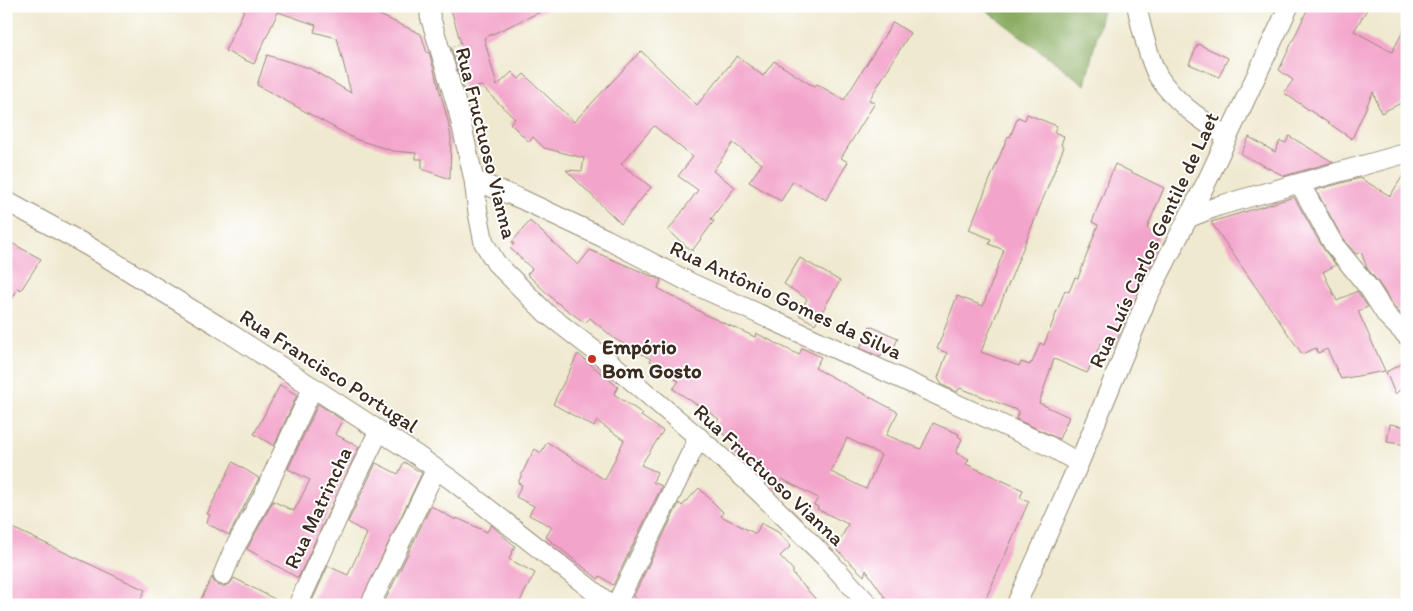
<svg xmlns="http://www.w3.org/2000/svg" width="1413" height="611" viewBox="0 0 1413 611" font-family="Itim,sans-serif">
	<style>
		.forest { fill: #89ac61; stroke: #626b40 }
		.building { fill: #f3a4ca; fill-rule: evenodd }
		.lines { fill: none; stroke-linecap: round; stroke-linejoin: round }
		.street-casing { stroke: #958a76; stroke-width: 21 }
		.street { stroke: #fff; stroke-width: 19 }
		.poi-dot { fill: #c8321e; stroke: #fff; stroke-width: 2 }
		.labels { text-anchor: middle; stroke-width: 4; stroke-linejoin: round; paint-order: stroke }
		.street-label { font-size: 21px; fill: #3b2a1e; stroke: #fff }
		.poi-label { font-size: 21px; font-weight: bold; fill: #3b2a1e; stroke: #fff; text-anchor: start }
	</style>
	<rect width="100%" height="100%" fill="#fff"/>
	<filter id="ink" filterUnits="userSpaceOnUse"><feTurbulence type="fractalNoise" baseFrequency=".02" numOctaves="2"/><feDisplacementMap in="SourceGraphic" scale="10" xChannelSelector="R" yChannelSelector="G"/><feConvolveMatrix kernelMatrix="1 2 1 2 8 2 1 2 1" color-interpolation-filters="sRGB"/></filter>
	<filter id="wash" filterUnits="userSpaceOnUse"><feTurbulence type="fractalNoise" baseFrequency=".0096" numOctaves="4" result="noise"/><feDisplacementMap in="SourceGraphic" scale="20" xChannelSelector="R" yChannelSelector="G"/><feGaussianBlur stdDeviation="1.12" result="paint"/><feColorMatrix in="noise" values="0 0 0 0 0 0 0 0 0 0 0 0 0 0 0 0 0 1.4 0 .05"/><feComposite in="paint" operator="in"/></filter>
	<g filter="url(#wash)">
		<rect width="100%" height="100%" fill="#efe9cf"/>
		<path class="forest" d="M981,6h123l-19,79z"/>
		<g id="blocks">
			<path class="building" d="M246,6h114l61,28 6,19 2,-1 19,69 3,17 -1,41 -28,-10v-10h-6v-6l-23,-2 -38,-12 -98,-54 10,-30 42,13 42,25 -14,-55 -23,-6 2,-7 -38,-13 -24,52 -29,-13z
				M450,6h103l-69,32 13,48 15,-14 7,7 5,-5 50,48 67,-71 56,54 40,-49 26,20 11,-15 34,22 7,3 2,-2 27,16 49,-78 17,11 -41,67 6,3 -34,55 7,4 -22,38 -33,-19 -12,20 -32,-19 13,-18 -29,-21 -20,28 22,16 -24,32 3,2 -22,30 -24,-20 30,-41 -20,-14 15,-19 -39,-31 -33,38 30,23 -30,37 -55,-54 16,1 2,-13 -40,-10 -11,-11 -4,5 -19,-19 5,-4 -34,-33 -17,5 -13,-44 10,-3z
				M1309,6h60l-15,25 38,21 15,-28v76l-26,13 -8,-21 -21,47 -68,-46 9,-13 -14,-10z
				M1198,44l30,14 -9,19 -30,-13z
				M1027,114l30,12 -3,6 10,4 -3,9 3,2 -83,205 38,14 2,-4 9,3 1,-3 1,1 8,-20 4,2 21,-55 4,2 6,-15 3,1 20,-53 -6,-3 23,-58 49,24 -17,40 12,9 -6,12 4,3 -44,96 -12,-5 -14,30 -33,-14 -15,44 30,14 -10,22 -43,-20 3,-8 -59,-23 -3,4 -15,-7 -4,-7 9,-25 -10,-4 20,-53 26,10 21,-56 -15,-6 2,-5 -22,-9 39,-94 2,1 8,-20 7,3z
				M1289,136l44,26 -49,14 -43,-22 8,-17 26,15 5,-11 6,2z
				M1407,169v151l-11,-11 -18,-27 -11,-14 -6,-16 -5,2 -13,-15 -27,-49 44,-12 30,18z
				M1294,197l30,53 12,15 -13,7 14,29 20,-10 11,16 -10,4 27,60 -44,8 -14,-30 -9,4 -2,-5 -14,6 -91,-132z
				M530,221l48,44 12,-15 71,30 -3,8 48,27 49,22 1,-4 43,22 3,-7 19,9 -6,11 83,44 -12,23 35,14 12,-26 26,11 -1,2 4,3 -6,14 13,6 -3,5 57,26 -3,8 9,3 -46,104h-93l-24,-35 -2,6 -28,-27 12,-25 -31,-15 1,-2 -4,-2 4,-7 -36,-19 -6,12 -45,-43 5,-6 -23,-15 6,-8 -46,-30 6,-8 -4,-2 1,-3 -26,-15 1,-2 -36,-20 -25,-21 -5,5 -30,-22 -28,-27 5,-5 -22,-21 4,-4 -2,-2zM847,438l34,17 -15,34 -35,-17z
				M6,240l35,19 -20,31 -3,-2 -12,22z
				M800,258l40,23 -25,43 -16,-9 8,-16 -23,-15z
				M870,326l28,12 -7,16 -7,-3 -3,6 -21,-9z
				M578,354l40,33 -4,7 29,20 -2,2 22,15 -22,34 16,7 -4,10 9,4 -49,99 -13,-9 -2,3 -52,-42 6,-10 -23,-12 5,-9 -18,-9 6,-12 -4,-2 10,-22 7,-12 6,4 6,-11 58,38 19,-40 -27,-19 -3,6 -41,-23z
				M1407,361v23l-12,10 -9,-22z
				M280,385l17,10 -23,51 -20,-12z
				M318,404l24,16 -7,14 24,13 -61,131 -51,-29 26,-48 21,10 16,-31 -22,-11z
				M1390,424l17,3v18l-20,-3z
				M233,462l26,16 -30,57 -23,-12 4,-8 -3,-1z
				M404,462l18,11 -63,132h-49l18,-39 20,9 19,-41 -19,-12 28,-59 22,11z
				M699,488l24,24 -2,4 35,18 5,-11 17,9 13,14 -11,10 13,14v4l28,31h-171l-17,-8 46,-94 3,3z
				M431,506l25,14 1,-2 30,14 4,-7 24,21 -6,13 26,14 -17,32h-135z
				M6,525l139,65 -7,15h-116l-16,-7z
				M212,577l2,5 5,4h5l6,-2 4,-6 52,27h-88z"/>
		</g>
	</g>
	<g filter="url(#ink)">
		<use href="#blocks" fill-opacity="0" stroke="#958a76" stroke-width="1"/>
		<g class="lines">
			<defs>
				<path id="street" d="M430,6v10l28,94 16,70 4,33 6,30 12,20 50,50 71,55 96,82 45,41 68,67 43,47
					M1137,6c3,18 13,56 21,70 17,27 44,44 69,61
					M474,180l47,19 85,40 85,44 360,164 28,16
					M1300,184l34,61 35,43 18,28 20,20
					M6,201l82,45 129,79 201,131 35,25 158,124
					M1188,218l30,-12 189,-53
					M223,575l10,-24 30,-55 50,-109
					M298,605l54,-119 27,-55
					M370,605l66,-136
					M616,605l83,-168
					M1016,605l63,-142 68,-165 60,-117 82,-175"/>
			</defs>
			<use href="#street" class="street-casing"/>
			<use href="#street" class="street"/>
		</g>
	</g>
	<circle class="poi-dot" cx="592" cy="359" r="5"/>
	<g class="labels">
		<g class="street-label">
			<text transform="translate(486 143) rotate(76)" y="7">Rua Fructuoso Vianna</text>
			<text transform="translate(1154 240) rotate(-65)" y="7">Rua Luís Carlos Gentile de Laet</text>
			<text transform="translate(786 300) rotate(25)" y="7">Rua Antônio Gomes da Silva</text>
			<text transform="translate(329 371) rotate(33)" y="7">Rua Francisco Portugal</text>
			<text transform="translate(769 475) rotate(43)" y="7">Rua Fructuoso Vianna</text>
			<text transform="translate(318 508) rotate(-65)" y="7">Rua Matrincha</text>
		</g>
		<g class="poi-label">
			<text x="602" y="354">Empório<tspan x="602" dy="24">Bom Gosto</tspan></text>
		</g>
	</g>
	<rect width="1413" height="611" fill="none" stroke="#fff" stroke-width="25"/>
</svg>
